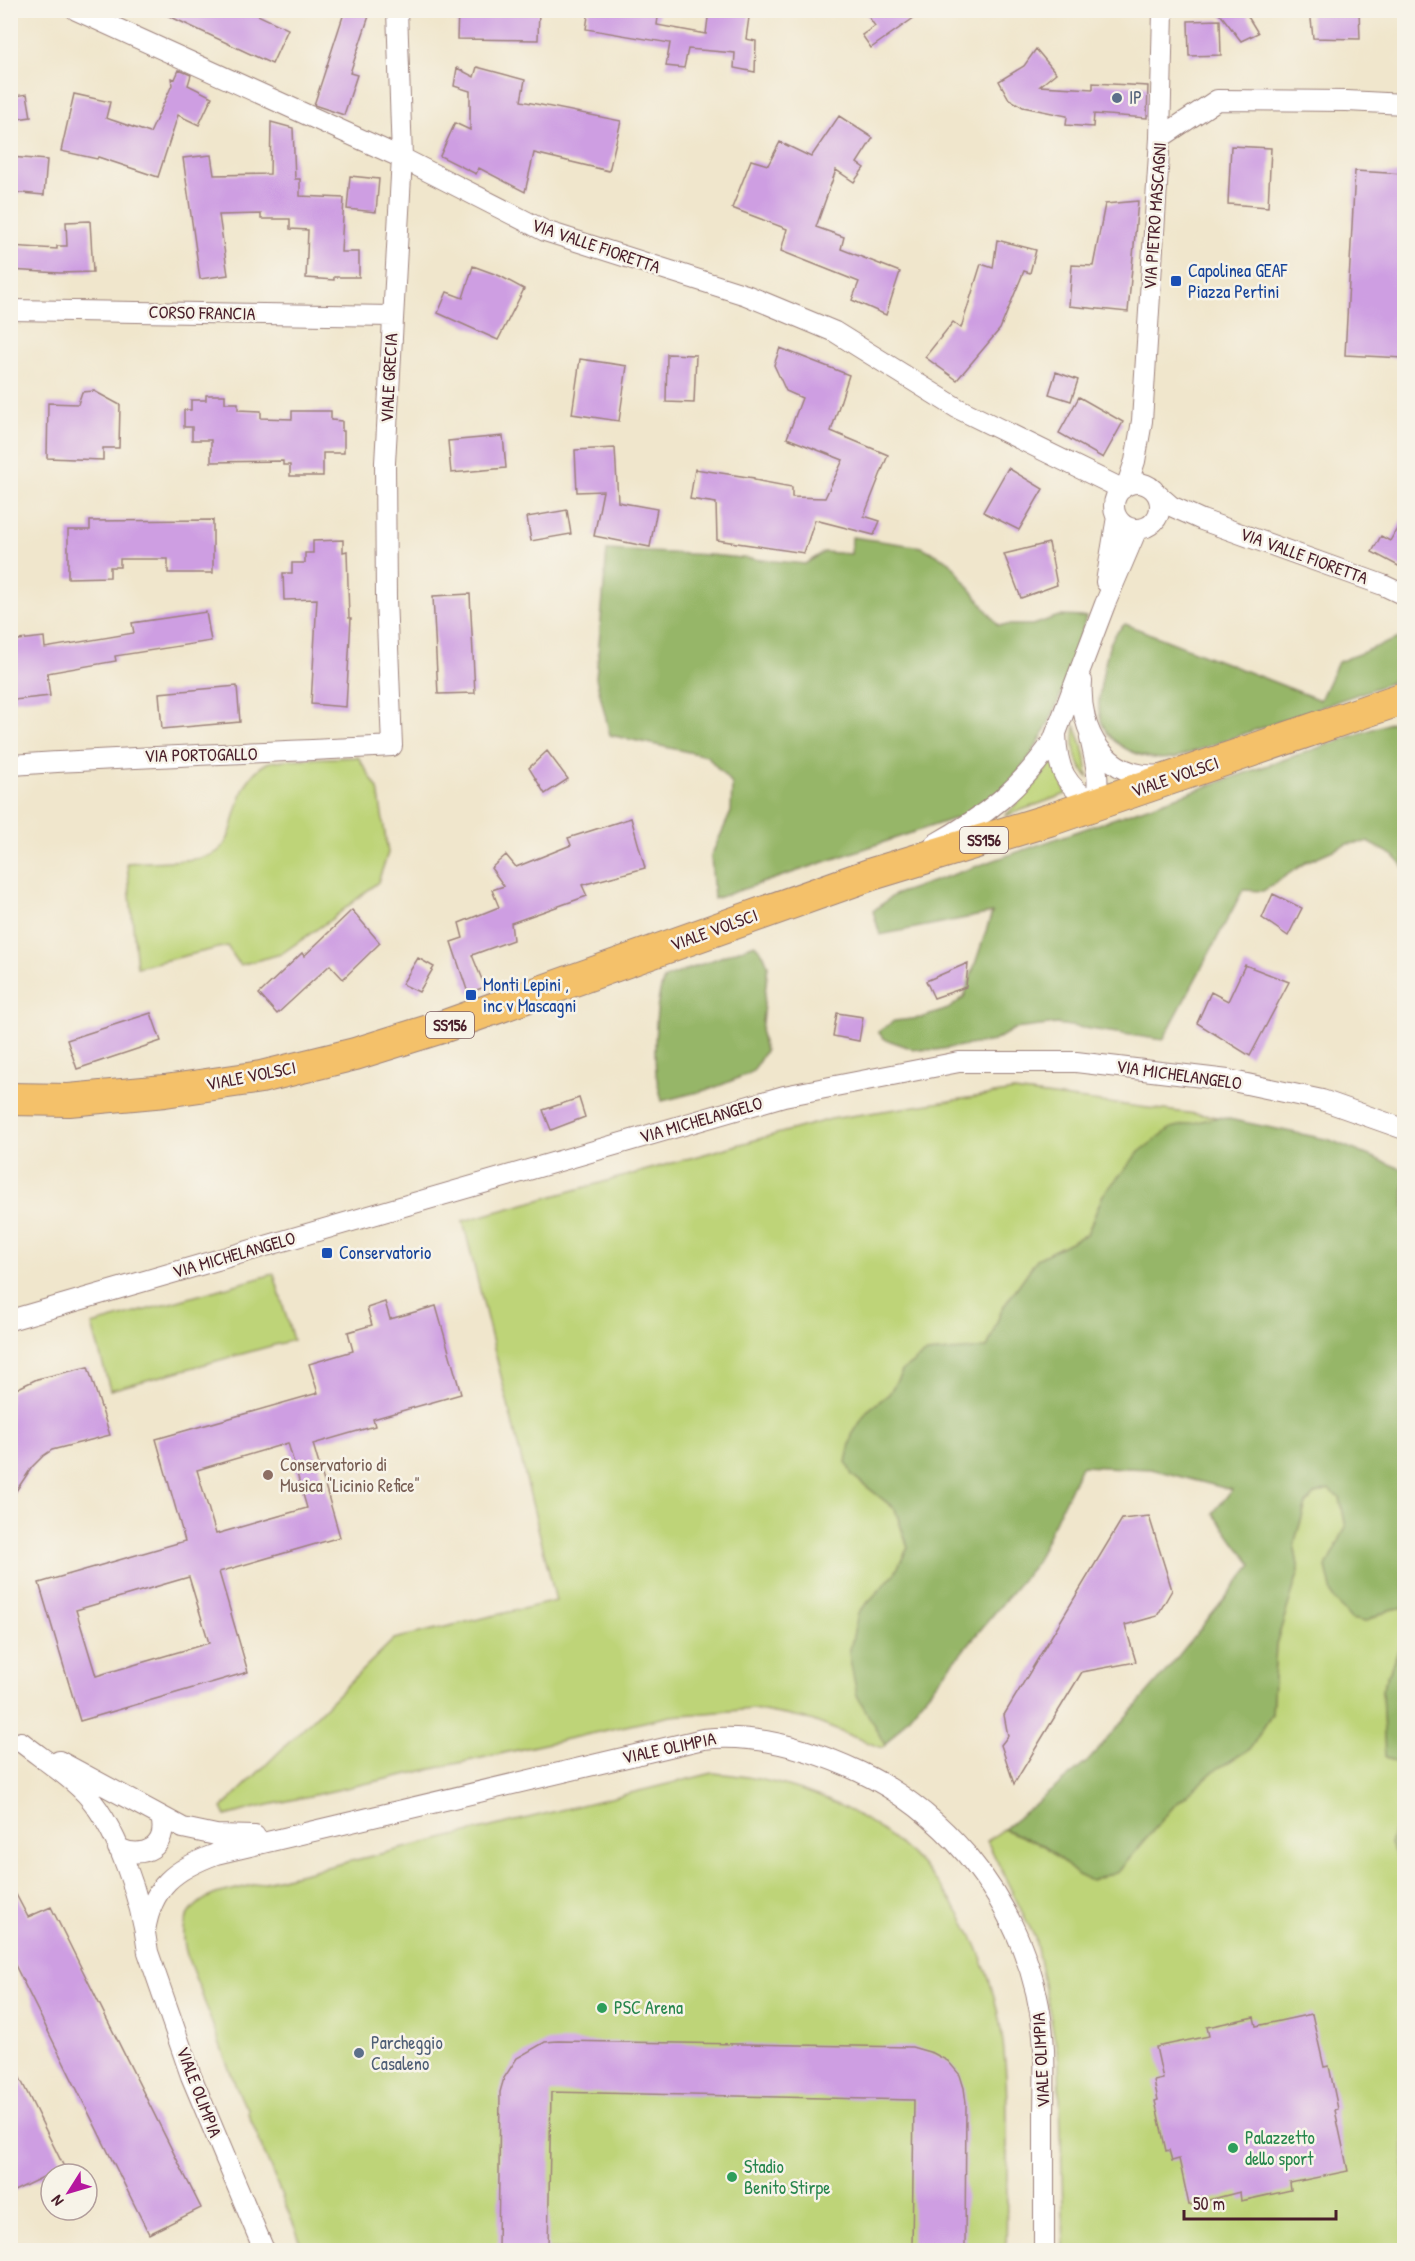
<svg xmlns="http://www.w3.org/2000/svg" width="1415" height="2261" viewBox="0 0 1415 2261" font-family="'Patrick Hand',sans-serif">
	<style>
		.green { fill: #bed478; stroke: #847a52; stroke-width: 1.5 }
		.forest { fill: #96b668; stroke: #706a4a; stroke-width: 1.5 }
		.building { fill: #ce9ee2; fill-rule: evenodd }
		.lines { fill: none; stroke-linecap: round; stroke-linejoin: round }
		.street-casing { stroke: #9d827c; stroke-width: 22 }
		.primary-casing { stroke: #9d827c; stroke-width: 34 }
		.street { stroke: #fff; stroke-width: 20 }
		.primary { stroke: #f4c16a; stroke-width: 32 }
		.service-dot { fill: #5c6f8a; stroke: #f7f3e8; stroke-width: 2 }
		.transit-dot { fill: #1a4fb4; stroke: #f7f3e8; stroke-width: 2 }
		.education-dot { fill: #8d6e63; stroke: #f7f3e8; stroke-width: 2 }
		.leisure-dot { fill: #2e9e5b; stroke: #f7f3e8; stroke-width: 2 }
		.labels { text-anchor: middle; stroke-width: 5; stroke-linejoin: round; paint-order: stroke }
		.shield { fill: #f7f3e8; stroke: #7e5f64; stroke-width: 1.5 }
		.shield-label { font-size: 16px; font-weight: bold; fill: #4a1f2b }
		.service-label { font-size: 18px; fill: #4e5e75; stroke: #f7f3e8; text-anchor: start }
		.street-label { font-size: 18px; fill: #4a1f2b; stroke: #f7f3e8 }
		.transit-label { font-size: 18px; fill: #164399; stroke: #f7f3e8; text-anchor: start }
		.education-label { font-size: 18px; fill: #785e54; stroke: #f7f3e8; text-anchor: start }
		.leisure-label { font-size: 18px; fill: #27864d; stroke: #f7f3e8; text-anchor: start }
	</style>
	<rect width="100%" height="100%" fill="#f7f3e8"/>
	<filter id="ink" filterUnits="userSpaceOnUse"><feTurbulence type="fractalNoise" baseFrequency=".0167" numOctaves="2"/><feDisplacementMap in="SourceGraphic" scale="12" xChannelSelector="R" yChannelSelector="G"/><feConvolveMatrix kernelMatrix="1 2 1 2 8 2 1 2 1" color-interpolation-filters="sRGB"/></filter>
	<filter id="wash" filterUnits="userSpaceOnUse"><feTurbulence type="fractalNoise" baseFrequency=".008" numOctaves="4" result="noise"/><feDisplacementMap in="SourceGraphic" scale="24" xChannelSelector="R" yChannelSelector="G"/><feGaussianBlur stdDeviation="1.35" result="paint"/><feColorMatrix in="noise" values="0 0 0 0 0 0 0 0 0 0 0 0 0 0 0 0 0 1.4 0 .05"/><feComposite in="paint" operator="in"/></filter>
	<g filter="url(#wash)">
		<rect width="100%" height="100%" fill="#f0e6cc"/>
		<path class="green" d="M1075,725l10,29 3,23c-15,-16 -15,-32 -13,-52z
			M358,757l20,32 10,64 -10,29 -45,36 -52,36 -41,11 -13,-19 -90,21 -10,-104c21,-2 74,0 90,-11 24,-16 12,-68 50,-89 10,-5 75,-5 91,-6z
			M1054,758l12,36 -61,22 34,-36z
			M1014,1091l205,26 -48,12 -68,66 -16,39 -50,25 -35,50 -15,40 -61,4 -23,17 -14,24 -22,17 -15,64 43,34 13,39 -13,25 -37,40 -1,82 28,50 -3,3 -71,-28 -58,-11 -82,7 -420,93 -25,7 -4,-8 172,-169 162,-38 -93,-380 368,-102z
			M274,1274l19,66 -183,50 -18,-65z
			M1329,1490l11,8 6,29 -20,40 39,55 25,-12 14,-3v29l-22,54 3,66 19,12v34l-2,1 -12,41 14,25v381h-340l-5,-190 -24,-122 -48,-97 17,-12 41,17 33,29 41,-4 54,-64 42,-37 35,-21 22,-35 4,-70 23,-73 -5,-27 12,-40 9,-10z
			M713,1773c150,11 260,102 287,251 7,37 7,75 7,113 0,38 0,76 -1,113h-702l-56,-137v-5l-4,-4c-17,-37 -30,-74 -43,-112 -7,-19 -19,-41 -17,-62 1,-18 16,-30 32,-36z"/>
		<path class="forest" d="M852,537l70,10 28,15 48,63h34l27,-9 27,1c-19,63 -39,136 -92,180 -9,7 -21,13 -32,19l-248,83 -3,-43 20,-44 1,-28 -25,-28 -97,-21 -14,-57 11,-128 103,5 95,9 19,-12 27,2z
			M1125,624l195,76 18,-38 66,-26v42l-229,80c-29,4 -68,-10 -75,-42 -3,-14 1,-33 4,-47 4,-20 5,-31 21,-45z
			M1404,718v149l-11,-12 -25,-13 -21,2 -39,17 -45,30 -20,-1 -80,150 -106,-16 -43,5 -20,12 -58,9 -23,-1 -28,-10 -7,-7 16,-11 27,-3 27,-9 16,-12 28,-84 -112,22 -7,-24 21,-16z
			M755,944l9,11 4,10 -7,68 4,18 -11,19 -6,4 -34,14 -52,13c-2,-9 -5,-19 -6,-28 -2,-21 -1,-79 9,-95z
			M1219,1117l111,23 74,30v437l-14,3 -25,12 -14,-3 -18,-21 -7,-31 20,-40 -6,-29 -11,-8 -14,4 -9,10 -12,40 5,27 -23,73 -4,70 -22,35 -35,21 -42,37 -54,64 -28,10 -13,-6 -33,-29 -41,-17 84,-68 70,-80 94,-116 -39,-52 19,-23 -81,-21 -70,-3 -46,98 -150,181 -28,-50 -8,-41 9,-41 37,-40 13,-26 -13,-38 -43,-34 -6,-13 6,-27 15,-24 22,-17 14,-24 23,-17 61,-5 15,-39 35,-50 50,-25 16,-39 36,-43 32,-24z
			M1404,1636v132l-19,-12 -3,-66z
			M1402,1802h2v67l-14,-25z"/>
		<g id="blocks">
			<path class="building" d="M156,10h91l41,19 -16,35z
				M345,10h26l-21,63 7,2 -13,40 -30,-10z
				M458,10h81l-1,30 -81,-1z
				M589,10h70l-2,15 49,9 3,-24h41l-4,29 10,2 -1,31 -21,-4 1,-15 -47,-4 -4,19 -18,-2 4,-23 -84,-14z
				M864,10h61l-54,38 -9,-13 13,-9z
				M1217,10h27l14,23 -17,8z
				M1310,10h49l1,29 -47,-1z
				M1220,20l1,35 -32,1 -1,-35z
				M1036,49l20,24 -16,13 53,3v-6l55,3 -1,32 -53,-4 -1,13 -27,-2 1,-9 -44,-9 -14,-8 -10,-18 25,-15z
				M477,67l48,13 -4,21 100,20 -12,50 -75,-18 -9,39 -46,-24 -3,6 -36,-18 15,-33 15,7v-39l-16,-5 3,-18 17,9z
				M179,70l12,5 -3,10 24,12 -13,28 -21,-10 -20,62 -60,-20 -1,2 -36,-8 13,-57 36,8 -4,16 44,15 22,-48 -1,-7 4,1z
				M27,94l4,23 -21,3v-23z
				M839,116l34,22 -16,25 7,5 -10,14 -18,-12 -20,57 28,10 -3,12 59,23 -14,43 -34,-15 7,-18 -78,-31 6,-22 -55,-21 19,-48 17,5 12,-23 31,15z
				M271,122l22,6 2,51h5v17l44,2 -3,54h18v25h-25v3l-28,-2 2,-48 -18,-1v-10h-29v-5l-42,1 9,60 -28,4 -17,-121 28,-3 3,20 56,-1z
				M1231,146l40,2 -3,59 -40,-3z
				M10,157l37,3 -3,35 -34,-3z
				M1355,171l49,3v184l-59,-3z
				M350,176l29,3 -3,33 -29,-3z
				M1138,201l-10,111 -59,-6 3,-41 21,1 12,-62z
				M90,221l3,51 -33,1 -50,-3v-24l47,3v-3h10l-1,-24z
				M997,240l39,10 -6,23 -6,-2 -24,58 -43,51 -32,-23 28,-35 8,6 20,-64 12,4z
				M473,266l27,10 24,13 -26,51 -60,-27 9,-21 16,6z
				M780,348l69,27 -18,56 57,24 -24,61 16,5 -6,14 -59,-15 -11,33 -87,-13 -1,-37 -26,-4 5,-30 59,9v2l38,7v10l33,1 18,-38 -56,-22 15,-40 -16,-7 -12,-26z
				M667,354l29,1 -2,48 -28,-1z
				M580,359l47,7 -8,55 -47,-7z
				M1056,372l22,8 -7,21 -22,-7z
				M94,391l26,14 -1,43h-16v12l-56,-2 1,-55 30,1 4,-12z
				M206,395h19v8h13v7l23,1v7l31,1v-8h39v9l11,1v10h2v22h-21v23h-33v-11h-7v-4l-72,1v-22h-19v-13h-8v-17h7v-10h15z
				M1079,397l44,25 -20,36 -44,-25z
				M503,436l3,32 -55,5 -3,-32z
				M615,448l3,54 39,7 -7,38 -56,-11 9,-45 -26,1 -2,-42z
				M1008,468l35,21 -24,41 -36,-18z
				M567,510l4,24 -40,7 -4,-24z
				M1404,516v53l-32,-17 9,-16 9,5z
				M213,520v53h-45v-14h-48v8h-10v10l-42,1v-48h22v-9z
				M343,540v12l4,-1 2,67h2l-5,89 -35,-3 6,-105 -33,1 -1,-27h9v-10h13v-10h8v-12z
				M1049,543l8,42 -36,13 -17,-44z
				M470,594l5,99 -37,1 -5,-98z
				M206,612l5,29 -96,15 1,5 -69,12 3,23 -36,4 -4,-33v-26l34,-4 1,11 89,-15 -2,-10z
				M237,686l3,36 -78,7 -3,-36z
				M547,751l21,28 -23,15 -16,-26z
				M631,818l14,50 -63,17 5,11 -76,27 2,17 -41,15 13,32 -17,6 -17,-51 12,-4 -4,-15 40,-16 -7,-17 12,-4 -13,-18 15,-13 10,12 55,-22 -3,-7z
				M1273,894l29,14 -14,28 -26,-18z
				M352,910l28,33 -37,36 -13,-14 -53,49 -18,-20 43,-41 2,3z
				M418,958l16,9 -15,25 -17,-8z
				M968,963l-2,24 -32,11 -8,-17z
				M1245,965l44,17 -39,74 -53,-33 14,-31 17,9z
				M151,1013l10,28 -84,28 -10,-29z
				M837,1013l26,4 -4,24 -26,-5z
				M579,1098l6,19 -34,13 -8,-20z
				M385,1302l5,17 46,-13 25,88 -88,25 2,7 -62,18 27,93 -121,35 29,100 -168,49 -41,-138 146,-42 -29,-102 162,-46 -9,-29 44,-13 -5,-19 24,-7 -5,-17zM288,1443l19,65 -91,26 -19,-64zM189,1577l20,66 -113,33 -20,-66z
				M88,1367l22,68 -58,15 -9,6 -11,11 -22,33v-108l27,-13z
				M1149,1516l23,74 -15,26 -32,9 11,37 -54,10 -68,112 -13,-39 7,-9 -4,-21 118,-196z
				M10,1883l18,34 23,-10 150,301 -52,26 -139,-279z
				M1312,2014l12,53 5,-1 9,43 -3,1 13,61 -58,12 1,7 -50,11 -1,-9 -51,13 -10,-46 -7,2 -3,-11 -3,1 -11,-50 3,-1 -4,-19 9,-2 -7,-32 53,-11 -2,-9 47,-10 2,9z
				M558,2041l354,6 21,6 15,8 12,14 4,13 2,15 -1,147h-53l2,-150 -363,-8 -3,158h-50l2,-158 4,-14 13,-20 28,-16z
				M10,2058l54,109 -54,26z"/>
		</g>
	</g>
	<g filter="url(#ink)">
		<use href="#blocks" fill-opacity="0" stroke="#9d827c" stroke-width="1.5"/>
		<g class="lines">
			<defs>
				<path id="street" d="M76,10l326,148 143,73 201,64 89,37 122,76 165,81
					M1160,138l57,-38 130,1 57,3
					M10,310l383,6
					M1114 506a23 23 0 1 1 46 0a23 23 0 1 1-46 0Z
					M1127,485l8,-24 7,-40 18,-283 3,-128
					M1156,493l15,13 31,14 181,65 21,10
					M1106,582l11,-65
					M1082,681c-4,50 24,100 81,94
					M1056,734c1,35 9,52 39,70 6,-23 0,-44 -5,-66
					M10,765c128,-9 255,-12 382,-19l-6,-148 -1,-135 17,-305 -5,-148
					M935,844c50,-28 85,-55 118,-103l52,-137 32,-75
					M10,1320l774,-224 175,-34h117l152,18 94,20 82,29
					M21,1742c19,15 41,29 59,46 37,34 62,115 68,164l43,124 73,174
					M59,1761l124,67 33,7 39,1
					M118,1848c25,12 51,-1 43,-31
					M145,1931c7,-45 30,-62 71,-77l487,-115c55,-6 108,10 157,33 42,20 77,48 107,83 46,55 74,124 77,195 1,25 0,49 0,73 0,43 0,85 0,127"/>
				<path id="primary" d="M10,1099l59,1 96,-9 96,-14 94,-23 90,-28 427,-152 177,-54 355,-122"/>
			</defs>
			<use href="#street" class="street-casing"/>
			<use href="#primary" class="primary-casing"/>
			<use href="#street" class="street"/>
			<use href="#primary" class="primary"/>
		</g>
	</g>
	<g class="service-dot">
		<circle cx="1117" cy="98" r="6"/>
		<circle cx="359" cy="2053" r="6"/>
	</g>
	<g class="transit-dot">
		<rect x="1170" y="275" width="12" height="12" rx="3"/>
		<rect x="465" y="989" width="12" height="12" rx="3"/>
		<rect x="321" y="1247" width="12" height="12" rx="3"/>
	</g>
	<circle class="education-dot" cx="268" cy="1475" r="6"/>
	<g class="leisure-dot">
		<circle cx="602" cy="2008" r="6"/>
		<circle cx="1233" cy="2148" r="6"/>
		<circle cx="732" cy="2177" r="6"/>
	</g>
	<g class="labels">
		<g class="shield">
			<rect x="960" y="827" width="48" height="26" rx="4.5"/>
			<rect x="426" y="1012" width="48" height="26" rx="4.5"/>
		</g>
		<g class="shield-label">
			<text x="984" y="846">SS156</text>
			<text x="450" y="1031">SS156</text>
		</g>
		<g class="service-label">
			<text x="1129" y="104">IP</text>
			<text x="371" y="2049">Parcheggio<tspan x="371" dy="21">Casaleno</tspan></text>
		</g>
		<g class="street-label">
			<text transform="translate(1155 216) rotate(-86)" y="6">VIA PIETRO MASCAGNI</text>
			<text transform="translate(596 246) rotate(19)" y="6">VIA VALLE FIORETTA</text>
			<text transform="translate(202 313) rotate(1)" y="6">CORSO FRANCIA</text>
			<text transform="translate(389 378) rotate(-87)" y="6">VIALE GRECIA</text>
			<text transform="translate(1304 556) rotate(20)" y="6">VIA VALLE FIORETTA</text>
			<text transform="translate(201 755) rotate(-1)" y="6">VIA PORTOGALLO</text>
			<text transform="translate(1175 777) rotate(-19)" y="6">VIALE VOLSCI</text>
			<text transform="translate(714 930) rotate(-20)" y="6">VIALE VOLSCI</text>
			<text transform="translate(1179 1075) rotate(8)" y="6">VIA MICHELANGELO</text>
			<text transform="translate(251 1076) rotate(-11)" y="6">VIALE VOLSCI</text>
			<text transform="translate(701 1120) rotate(-16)" y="6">VIA MICHELANGELO</text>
			<text transform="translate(234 1255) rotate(-16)" y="6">VIA MICHELANGELO</text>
			<text transform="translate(669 1748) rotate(-12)" y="6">VIALE OLIMPIA</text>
			<text transform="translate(1041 2060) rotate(-93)" y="6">VIALE OLIMPIA</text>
			<text transform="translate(199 2092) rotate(69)" y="6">VIALE OLIMPIA</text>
		</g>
		<g class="transit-label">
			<text x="1188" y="277">Capolinea GEAF<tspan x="1188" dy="21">Piazza Pertini</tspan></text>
			<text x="483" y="991">Monti Lepini ,<tspan x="483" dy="21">inc v Mascagni</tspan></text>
			<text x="339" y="1259">Conservatorio</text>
		</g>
		<g class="education-label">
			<text x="280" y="1471">Conservatorio di<tspan x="280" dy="21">Musica "Licinio Refice"</tspan></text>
		</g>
		<g class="leisure-label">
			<text x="614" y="2014">PSC Arena</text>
			<text x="1245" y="2144">Palazzetto<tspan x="1245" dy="21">dello sport</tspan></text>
			<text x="744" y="2173">Stadio<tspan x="744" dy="21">Benito Stirpe</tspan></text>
		</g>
	</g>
	<rect width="1415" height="2261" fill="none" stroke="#f7f3e8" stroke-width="36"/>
	<g transform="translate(69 2192) rotate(233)"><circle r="28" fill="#f7f3e8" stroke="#b29e9c" stroke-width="1.5"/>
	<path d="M0-4.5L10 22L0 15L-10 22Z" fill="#b5179e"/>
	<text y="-9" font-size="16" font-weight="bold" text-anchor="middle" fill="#4a1f2b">N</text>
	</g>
	<path d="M1184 2210v9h152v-9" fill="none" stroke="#4a1f2b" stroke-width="3"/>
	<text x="1193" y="2210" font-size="18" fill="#4a1f2b" stroke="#f7f3e8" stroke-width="4.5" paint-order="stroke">50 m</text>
</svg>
